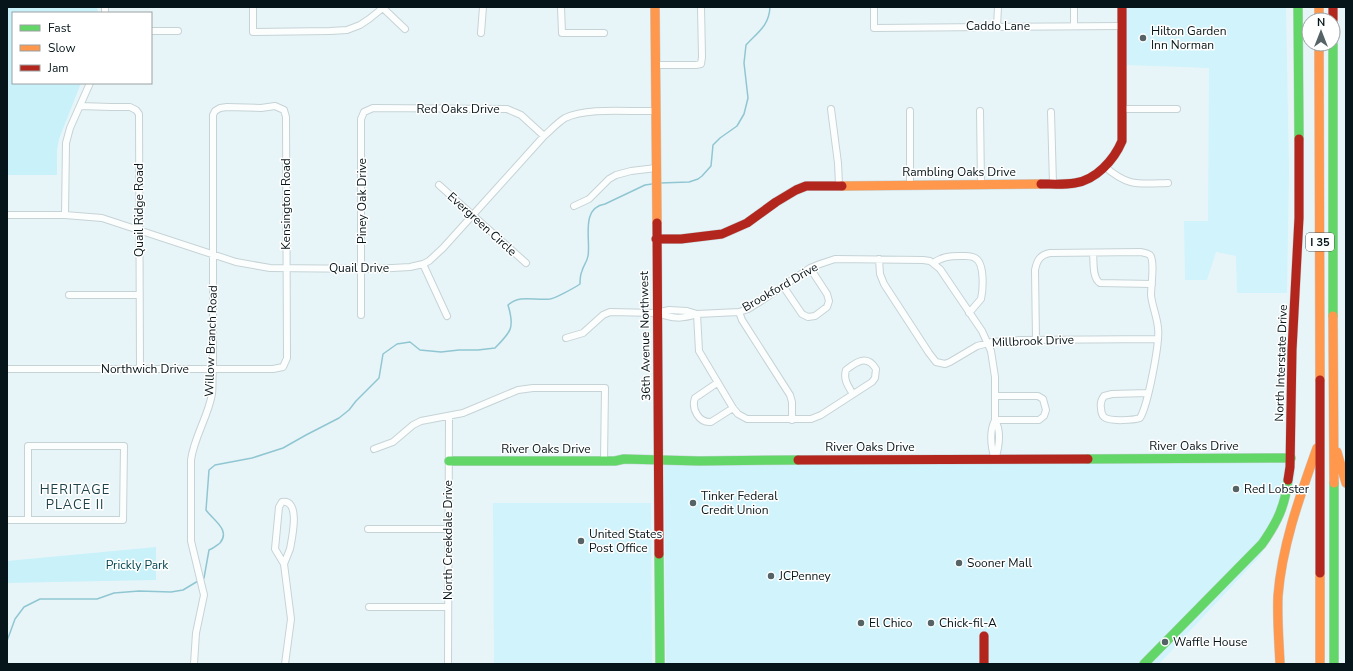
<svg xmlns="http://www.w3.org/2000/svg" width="1353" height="671" viewBox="0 0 1353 671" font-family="'Nunito Sans',sans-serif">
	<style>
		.built { fill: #d1f3fb }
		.green { fill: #c8f1fa }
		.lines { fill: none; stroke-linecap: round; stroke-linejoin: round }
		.stream { stroke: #90c6d2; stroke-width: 1.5 }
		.street-casing { stroke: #c6d3d6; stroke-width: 8 }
		.fast-casing { stroke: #c6d3d6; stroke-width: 10 }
		.slow-casing { stroke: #c6d3d6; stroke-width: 10 }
		.jam-casing { stroke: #c6d3d6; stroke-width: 10 }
		.street { stroke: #fcfefe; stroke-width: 6 }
		.fast { stroke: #63d668; stroke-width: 9 }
		.slow { stroke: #ff974d; stroke-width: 9 }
		.jam { stroke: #b3261e; stroke-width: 9 }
		.poi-dot { fill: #556367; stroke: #fff; stroke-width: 1.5 }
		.labels { text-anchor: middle; stroke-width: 3; stroke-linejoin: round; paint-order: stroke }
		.shield { fill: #fff; stroke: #515b5e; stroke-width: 1 }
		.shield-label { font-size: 11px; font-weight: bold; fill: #061519 }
		.street-label { font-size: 12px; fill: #061519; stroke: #fff }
		.poi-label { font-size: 12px; fill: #061519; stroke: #fff; text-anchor: start }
		.park-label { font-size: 12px; fill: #004550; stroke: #fff }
		.neighbourhood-label { font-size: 13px; letter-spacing: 1px; fill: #1d424a; stroke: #fff }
	</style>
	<rect width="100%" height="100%" fill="#e8f5f8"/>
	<path class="built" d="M1125,7h161l3,164 -2,122h-50l-1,-37 -20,-4 -9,28h-22l-1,-59h24l1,-153 -83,-3z
		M1295,460v15l-11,41 -24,40 -101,108h-493l-2,-203z
		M493,503h158l1,161h-158z"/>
	<path class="green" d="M7,7h90l1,6h-85v70h68l-22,56 -2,11v25h-50z
		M156,547v33l-149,3v-22z"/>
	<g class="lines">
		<path class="stream" d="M660,183l29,-1 9,-3 4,-3 9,-10 2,-21 7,-7 17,-12 7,-12 4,-16 -4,-35 2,-18c12,-13 23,-19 24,-38
			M201,579l3,-1 5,-28c5,-2 7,-4 11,-7 11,-13 -7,-23 -14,-33l3,-40 6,-5 37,-7 31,-10 23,-13 33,-17 10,-8 7,-9 23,-23 4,-24 14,-10 13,-2 10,8 21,2 18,-2h19l17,-2c16,-16 20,-20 13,-43 12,-11 27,-4 42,-6 6,-1 24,-11 30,-15 0,-4 0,-9 2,-13 1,-5 5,-9 6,-15 3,-16 -8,-48 17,-52l40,-19 7,-1
			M7,641l8,-22 9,-12 16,-8h57l17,-6 25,-2 32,1 12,-2 15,-9"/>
		<defs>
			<path id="street" d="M105,7v6
				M253,7v25l77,-1 17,-1 13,-5 9,-6 15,-12
				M561,7l1,26h42
				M874,7v21l248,-2
				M383,8l22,21
				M997,26l1,-19
				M1074,26v-19
				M151,31h27
				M481,33l2,-26
				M655,65h41l5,-1 1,-7 -1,-50
				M80,106l31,1h19l6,3 3,4 1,255
				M831,109l7,54 1,22
				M1123,109h54
				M910,111v74
				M980,111l1,73
				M1051,112l2,72
				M1104,166c24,21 34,18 64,17
				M439,185l87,78
				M574,206l15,-7 20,-20 7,-4 15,-4 25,-3
				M7,215h58l37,3 134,44 34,6 105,1 35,-2 13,-3 6,-3 14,-13 101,-112c7,-6 13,-13 21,-18 23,-11 64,-6 90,-7
				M65,215l1,-72 4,-15 20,-45
				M1093,253c1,9 -1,25 7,30l52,1
				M879,259l1,15 4,10 45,69 7,9 9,2 5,-2 27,-16 15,-4 28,-2 138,-1
				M933,263c9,-6 16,-7 27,-7 5,0 11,-1 15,2 10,5 8,32 6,41l-12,14
				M423,264l24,52
				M783,286l19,28 6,3 7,-1 12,-9 2,-6 -2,-7 -17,-26
				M69,295h70
				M739,312l3,8 48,75 2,7v18
				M658,313c15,6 24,6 39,1
				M697,314l2,37 34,57 5,6 9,5h64l10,-4 51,-33 3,-4 1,-9c-9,-15 -20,-7 -30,1 -3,9 2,16 7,24
				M361,315v-196l3,-7 9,-4 134,1 14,6 23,21
				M566,338l17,-5 20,-18 7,-3 46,1 13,-3 18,1 10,3 42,-2 9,-3 13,-8 49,-33 10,-4 15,-5 88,1 7,1 10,8 42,62 9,20 4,26v43c-6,12 -4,27 0,40
				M1036,340l-1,-70c2,-10 5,-15 15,-17l91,-1c3,1 6,1 9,3 5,6 1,31 1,40 1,11 6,21 7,33 2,14 -10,77 -18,90 -6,2 -30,4 -36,-1 -2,-2 -3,-5 -3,-9 -1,-5 0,-8 3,-12l8,-2 36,-1
				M7,369h190c11,0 21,0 31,0h45l10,-2 4,-9 -1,-241 -2,-7 -9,-4 -14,2 -34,-1 -7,1 -5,3 -2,4v254c-1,8 0,17 -1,25 -4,23 -18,43 -21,66v81l13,54 -8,38 -2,31
				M717,383l-22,15c-4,11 4,25 16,24l22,-14
				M995,420h44l5,-4 2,-6 -3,-11 -5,-3h-43
				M995,420c7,12 4,27 0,40
				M374,449l19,-7 20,-17 8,-4 42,-8 55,-23 15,-2h72l-1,73
				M7,520h116l1,-74h-96v74
				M368,529h80
				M284,564c2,-5 4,-10 6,-15 2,-11 11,-50 -8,-47l-3,5 -4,42 9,15 7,55 -6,45
				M369,607h79
				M448,664l1,-247"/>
			<path id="fast" d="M1298,7l1,132
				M1333,44v272
				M1088,459l203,-1
				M449,461h166l9,-2 75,2 99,-1
				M1334,483v181
				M659,554l1,110
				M1144,664l118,-120c15,-21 23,-38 26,-64"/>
			<path id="slow" d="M655,7l2,216
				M1319,7v13
				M1319,44l1,336
				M842,186l199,-2
				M1333,316l1,167
				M1337,452l9,31
				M1320,573v91
				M1280,664c-1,-22 -3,-45 -2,-68 4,-51 22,-100 39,-148"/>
			<path id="jam" d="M1333,7v13
				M1041,184c11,0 23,1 34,-1 21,-3 39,-23 47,-42v-134
				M657,223l2,331
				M656,239h25l41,-5 25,-11 29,-21 20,-12 10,-4h36
				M1320,380v193
				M798,460l290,-1
				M1288,480l2,-13 2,-117 7,-132v-79
				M984,636v28"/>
		</defs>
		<use href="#street" class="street-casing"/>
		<use href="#fast" class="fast-casing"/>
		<use href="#slow" class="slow-casing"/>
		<use href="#jam" class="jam-casing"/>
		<use href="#street" class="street"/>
		<use href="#fast" class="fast"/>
		<use href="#slow" class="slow"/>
		<use href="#jam" class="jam"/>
	</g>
	<g class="poi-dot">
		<circle cx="1143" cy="38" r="4"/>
		<circle cx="1236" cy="489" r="4"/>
		<circle cx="693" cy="503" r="4"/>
		<circle cx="581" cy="541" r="4"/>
		<circle cx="959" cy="563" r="4"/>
		<circle cx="771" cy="576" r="4"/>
		<circle cx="861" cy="623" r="4"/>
		<circle cx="931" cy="623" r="4"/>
		<circle cx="1165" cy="642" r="4"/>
	</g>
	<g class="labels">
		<rect class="shield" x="1306" y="233" width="28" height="18" rx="3"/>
		<g class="shield-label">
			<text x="1320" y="246">I 35</text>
		</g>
		<g class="street-label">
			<text x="998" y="30">Caddo Lane</text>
			<text x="458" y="113">Red Oaks Drive</text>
			<text x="959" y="176">Rambling Oaks Drive</text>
			<text transform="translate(362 201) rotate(-90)" y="4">Piney Oak Drive</text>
			<text transform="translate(286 204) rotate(-90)" y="4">Kensington Road</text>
			<text transform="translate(139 210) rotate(-90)" y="4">Quail Ridge Road</text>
			<text transform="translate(482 224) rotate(42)" y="4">Evergreen Circle</text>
			<text x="359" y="272">Quail Drive</text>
			<text transform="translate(780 287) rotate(-30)" y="4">Brookford Drive</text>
			<text transform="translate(645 336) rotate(-91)" y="4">36th Avenue Northwest</text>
			<text transform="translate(211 341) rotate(-88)" y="4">Willow Branch Road</text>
			<text transform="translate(1033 341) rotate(-2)" y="4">Millbrook Drive</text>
			<text transform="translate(1281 363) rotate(-88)" y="4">North Interstate Drive</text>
			<text x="145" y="373">Northwich Drive</text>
			<text x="1194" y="450">River Oaks Drive</text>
			<text x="870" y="451">River Oaks Drive</text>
			<text x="546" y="453">River Oaks Drive</text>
			<text transform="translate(448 540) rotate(-90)" y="4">North Creekdale Drive</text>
		</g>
		<g class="poi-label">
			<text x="1151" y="35">Hilton Garden<tspan x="1151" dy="14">Inn Norman</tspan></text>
			<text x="1244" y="493">Red Lobster</text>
			<text x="701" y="500">Tinker Federal<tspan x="701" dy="14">Credit Union</tspan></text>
			<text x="589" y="538">United States<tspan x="589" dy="14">Post Office</tspan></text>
			<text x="967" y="567">Sooner Mall</text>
			<text x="779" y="580">JCPenney</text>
			<text x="869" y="627">El Chico</text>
			<text x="939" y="627">Chick-fil-A</text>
			<text x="1173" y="646">Waffle House</text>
		</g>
		<g class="park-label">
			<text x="137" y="569">Prickly Park</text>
		</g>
		<g class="neighbourhood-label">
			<text x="75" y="494">HERITAGE<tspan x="75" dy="15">PLACE II</tspan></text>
		</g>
	</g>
	<rect width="1353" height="671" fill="none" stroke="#061519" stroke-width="16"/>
	<rect x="12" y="12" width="140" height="72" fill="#ffffff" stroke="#9ba1a3"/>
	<rect x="20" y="25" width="20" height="6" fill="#63d668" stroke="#9ba1a3"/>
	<text x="48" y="32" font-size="12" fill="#061519">Fast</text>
	<rect x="20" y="45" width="20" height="6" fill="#ff974d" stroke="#9ba1a3"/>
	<text x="48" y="52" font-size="12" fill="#061519">Slow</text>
	<rect x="20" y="65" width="20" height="6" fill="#b3261e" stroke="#9ba1a3"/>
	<text x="48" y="72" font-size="12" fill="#061519">Jam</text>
	<g transform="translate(1321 32)"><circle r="19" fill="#ffffff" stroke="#9ba1a3"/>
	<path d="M0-3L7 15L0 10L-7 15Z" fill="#556367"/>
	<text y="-6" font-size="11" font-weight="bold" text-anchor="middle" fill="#061519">N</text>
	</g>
</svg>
